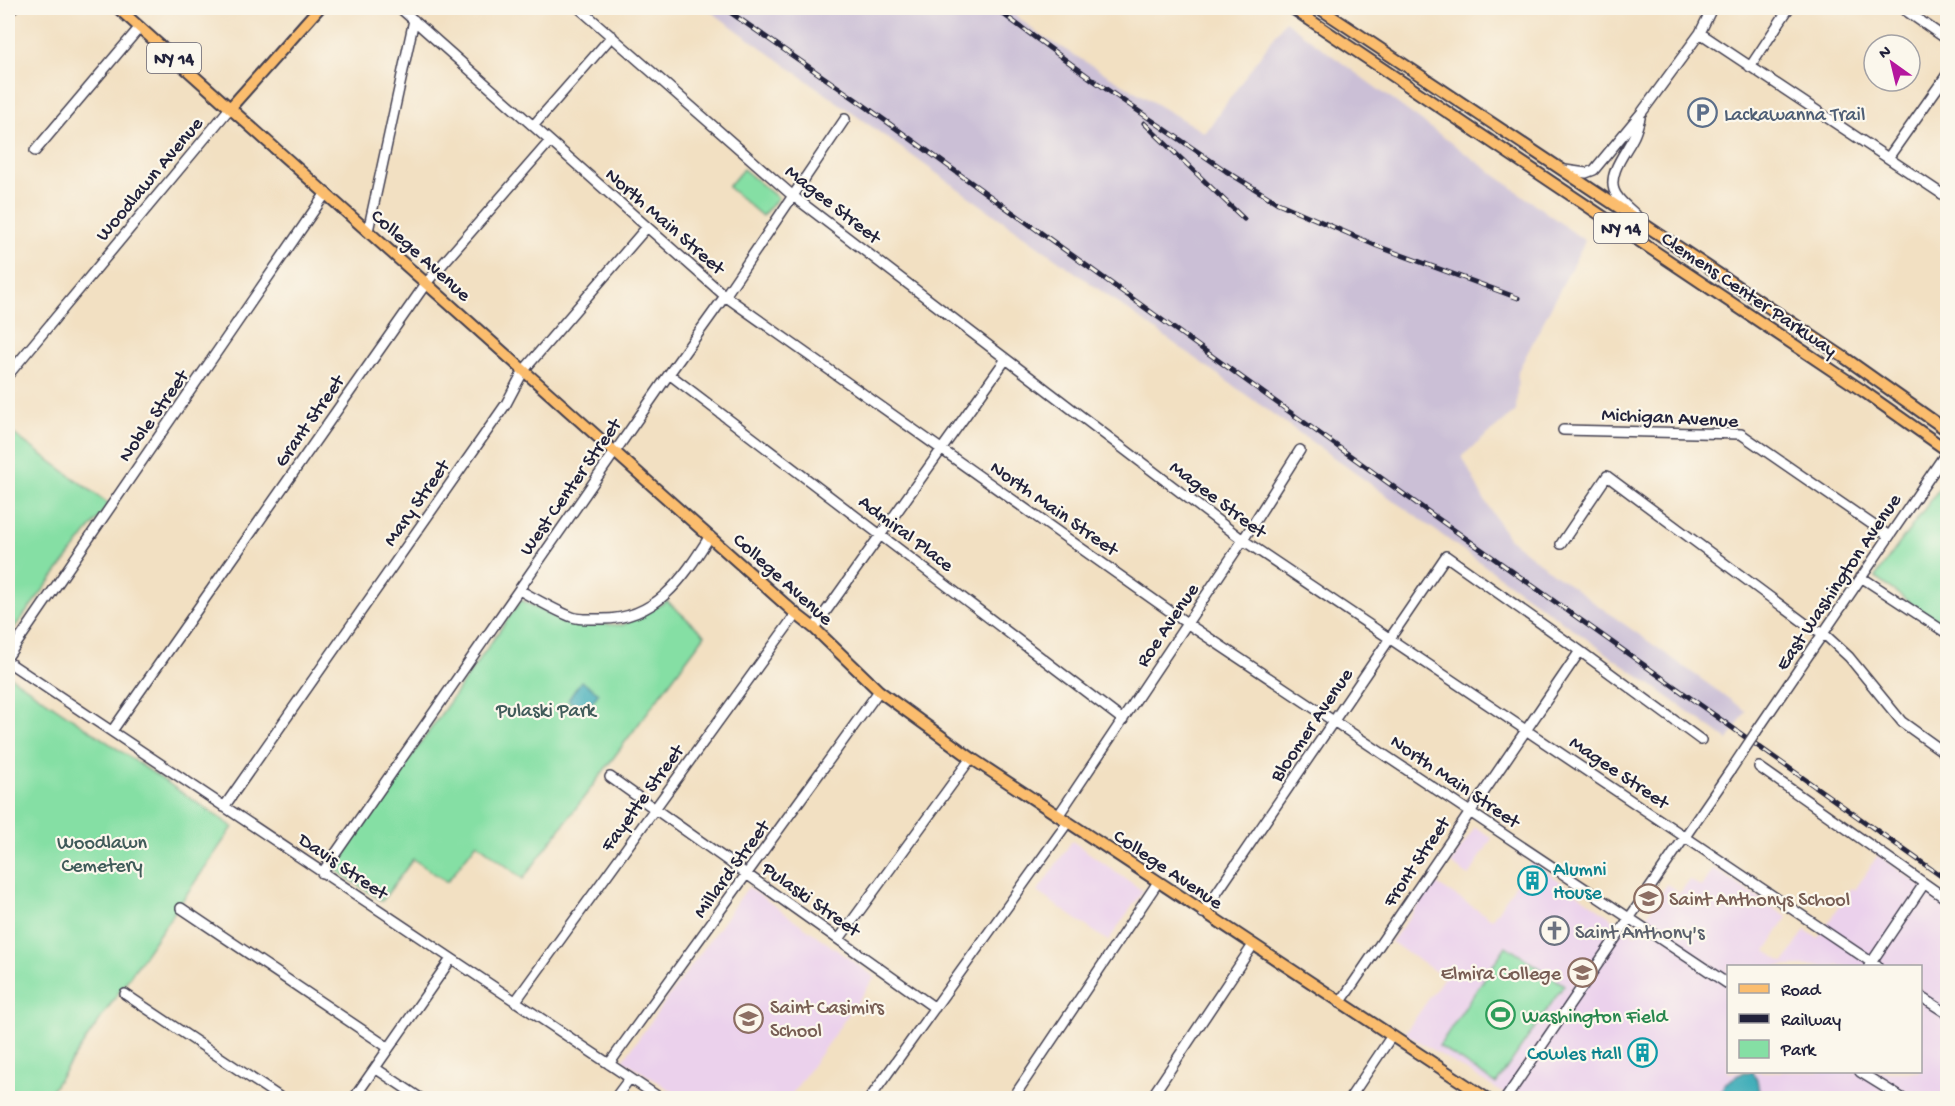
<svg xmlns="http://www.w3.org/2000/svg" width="1955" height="1106" viewBox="0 0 1955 1106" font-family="'Gochi Hand',sans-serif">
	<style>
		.built { fill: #ebd1ec; fill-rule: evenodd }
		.industrial { fill: #cbbfd6 }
		.green { fill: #85dfa4; stroke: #548070; stroke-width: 1.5 }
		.water { fill: #3babb7; stroke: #2e6679; stroke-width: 1.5 }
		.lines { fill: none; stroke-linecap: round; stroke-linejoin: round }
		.minor-casing { stroke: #413e4f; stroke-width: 12 }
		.major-casing { stroke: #413e4f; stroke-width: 14 }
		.minor { stroke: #fff; stroke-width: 9 }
		.major { stroke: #fbbd6e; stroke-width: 10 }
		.rail-casing { stroke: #22223b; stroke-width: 5 }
		.rail { stroke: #fbf7ec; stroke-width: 3; stroke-dasharray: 9; stroke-linecap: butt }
		.minor-bridge-casing { stroke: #413e4f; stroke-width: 12; stroke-linecap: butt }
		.minor-bridge { stroke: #fff; stroke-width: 9 }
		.labels { text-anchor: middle; stroke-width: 4.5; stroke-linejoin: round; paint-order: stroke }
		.shield { fill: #fbf7ec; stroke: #636270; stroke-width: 1.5 }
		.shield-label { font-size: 18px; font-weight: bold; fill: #22223b }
		.service-label { font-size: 20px; fill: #4e5e75; stroke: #fbf7ec; text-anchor: start }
		.street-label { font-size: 20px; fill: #22223b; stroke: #fbf7ec }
		.park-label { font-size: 20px; fill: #405b5a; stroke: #fbf7ec }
		.culture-label { font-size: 20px; fill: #0d838f; stroke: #fbf7ec; text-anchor: start }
		.education-label { font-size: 20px; fill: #785e54; stroke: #fbf7ec; text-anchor: start }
		.worship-label { font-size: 20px; fill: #5b616d; stroke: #fbf7ec; text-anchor: start }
		.leisure-label { font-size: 20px; fill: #27864d; stroke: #fbf7ec; text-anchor: start }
	</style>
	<rect width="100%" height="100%" fill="#fbf7ec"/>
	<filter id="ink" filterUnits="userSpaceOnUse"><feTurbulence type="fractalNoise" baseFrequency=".0167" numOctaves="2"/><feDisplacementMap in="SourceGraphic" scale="12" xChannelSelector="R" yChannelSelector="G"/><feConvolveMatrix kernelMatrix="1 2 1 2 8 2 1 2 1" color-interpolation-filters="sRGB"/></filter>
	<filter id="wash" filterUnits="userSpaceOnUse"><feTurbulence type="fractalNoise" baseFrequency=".008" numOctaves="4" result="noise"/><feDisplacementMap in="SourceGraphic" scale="24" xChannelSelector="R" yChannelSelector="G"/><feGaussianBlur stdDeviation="1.35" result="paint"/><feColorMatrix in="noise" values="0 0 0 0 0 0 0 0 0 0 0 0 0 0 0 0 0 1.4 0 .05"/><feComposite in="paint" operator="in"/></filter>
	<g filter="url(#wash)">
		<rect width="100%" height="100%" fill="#f2e0c2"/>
		<path class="built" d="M1475,827l17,11 -23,38 -18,-12z
			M1072,841l71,50 -35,50 -71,-49z
			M1878,855l69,49v186l-5,8h-431l-106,-65 39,-56 -53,-35 44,-59 57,36 40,-58 103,74 32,-51 13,9 10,-14 11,8 12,-19 74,49 -21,34 18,12 21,-33 13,8 33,-50 4,2zM1728,966h192v106h-192z
			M748,887l127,90 -86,121h-106l-60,-38z"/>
		<path class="industrial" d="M706,8h301l30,25 168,100 80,-112 300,220 -67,130 -2,40 -54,45 19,38 27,44 46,36 192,137 -18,29z"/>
		<path class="green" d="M743,169l35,29 -16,18 -34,-29z
			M8,430l101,74 -101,132z
			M1947,478v152l-72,-53z
			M521,600l48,23 54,2 44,-24 38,34 -182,244 -46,-36 -30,39 -34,-23 -31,42 -49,-33z
			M8,675l225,152 -187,271h-38z
			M1506,946l58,39 -68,99 -57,-38z"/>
		<path class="water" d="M581,681l18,12 -14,19 -17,-12z
			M1743,1072h10l4,7 3,19h-41l5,-14z"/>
	</g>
	<g filter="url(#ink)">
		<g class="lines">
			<defs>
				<path id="minor" d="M400,8l325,288 463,328 540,360
					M579,8l214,188 450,344 634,426
					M1712,8l-12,25 248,165
					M1902,8l46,32
					M8,14l5,-6
					M1750,67l39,-59
					M533,126l79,-90
					M35,151l105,-124
					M1888,158l60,-85
					M1565,170l21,3 8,-3 48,-58 58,-79
					M1636,215c-8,-8 -19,-15 -22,-25 -6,-18 13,-39 20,-54 3,-6 4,-12 6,-18
					M368,231l46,-211
					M669,374l454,346
					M8,375l222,-267
					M1563,430l178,4 148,102
					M1561,544l46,-68 203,151 13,6 26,24 53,65 46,33
					M1861,577l87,57
					M519,590c17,9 35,20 53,27 8,3 19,2 27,2 56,2 84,-40 111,-83
					M814,628l192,-269
					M8,656l318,-463
					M8,662l652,436
					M112,731l315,-449 123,-141
					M1756,732l192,-282
					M1759,767l189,133
					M610,777l325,231
					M224,807l282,-403 18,-34 123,-143
					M1058,816l185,-276 57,-90
					M322,873l347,-499 56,-78 120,-177
					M181,908l208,140
					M1203,913l243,-357 134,95 121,89
					M839,939l132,-181
					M1869,966l55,-82
					M125,994l156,104
					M1920,996l28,18
					M515,1002l281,-388
					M1340,1003l240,-352
					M609,1064l270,-373
					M375,1068l45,30
					M1860,1072l42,26
					M354,1098l97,-139
					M615,1098l15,-20
					M870,1098l198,-276
					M1013,1098l145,-216
					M1151,1098l102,-153
					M1350,1098l41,-61
					M1506,1098l224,-327"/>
				<path id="major" d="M118,8l678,606 18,14 65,63 92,67 515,340
					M1292,8l571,383 85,60
					M1319,8l526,350 103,73
					M230,108l89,-100"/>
			</defs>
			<use href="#minor" class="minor-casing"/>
			<use href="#major" class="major-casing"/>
			<use href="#minor" class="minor"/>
			<use href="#major" class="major"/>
			<defs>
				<path id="rail" d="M724,8l134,93 565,407 525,373
					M995,8l98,72 133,91 52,32 99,43 141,52
					M1144,123l100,96"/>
			</defs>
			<use href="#rail" class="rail-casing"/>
			<use href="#rail" class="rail"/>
			<defs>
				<path id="minor-bridge" d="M1730,771l26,-39"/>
			</defs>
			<use href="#minor-bridge" class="minor-bridge-casing"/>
			<use href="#minor-bridge" class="minor-bridge"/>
		</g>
	</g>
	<defs>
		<symbol id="parking-ring" viewBox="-11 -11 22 22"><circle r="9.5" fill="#fbf7ec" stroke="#5c6f8a" stroke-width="1.5"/><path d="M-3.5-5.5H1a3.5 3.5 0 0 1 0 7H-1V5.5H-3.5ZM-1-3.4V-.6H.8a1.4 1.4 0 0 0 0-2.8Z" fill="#5c6f8a"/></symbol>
		<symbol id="building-ring" viewBox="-11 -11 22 22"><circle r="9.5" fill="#fbf7ec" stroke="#0f9aa8" stroke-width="1.5"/><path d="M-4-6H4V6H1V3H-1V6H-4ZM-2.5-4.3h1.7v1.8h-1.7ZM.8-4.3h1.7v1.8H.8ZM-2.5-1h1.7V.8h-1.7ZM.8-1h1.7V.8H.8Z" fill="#0f9aa8"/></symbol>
		<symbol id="school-ring" viewBox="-11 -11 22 22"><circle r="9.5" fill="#fbf7ec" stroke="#8d6e63" stroke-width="1.5"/><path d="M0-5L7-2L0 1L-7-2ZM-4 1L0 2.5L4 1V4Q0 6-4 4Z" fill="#8d6e63"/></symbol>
		<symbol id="church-ring" viewBox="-11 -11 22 22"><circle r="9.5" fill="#fbf7ec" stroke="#6b7280" stroke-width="1.5"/><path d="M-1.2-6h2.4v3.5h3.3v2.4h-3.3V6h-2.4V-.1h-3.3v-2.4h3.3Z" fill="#6b7280"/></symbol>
		<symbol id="university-ring" viewBox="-11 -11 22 22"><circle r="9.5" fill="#fbf7ec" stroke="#8d6e63" stroke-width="1.5"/><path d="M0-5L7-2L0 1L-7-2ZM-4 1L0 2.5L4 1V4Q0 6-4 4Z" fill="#8d6e63"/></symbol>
		<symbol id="stadium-ring" viewBox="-11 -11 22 22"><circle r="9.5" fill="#fbf7ec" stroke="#2e9e5b" stroke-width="1.5"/><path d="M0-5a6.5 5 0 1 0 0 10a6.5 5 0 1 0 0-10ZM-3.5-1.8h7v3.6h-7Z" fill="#2e9e5b"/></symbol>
	</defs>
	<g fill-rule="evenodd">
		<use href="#parking-ring" x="1686" y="96" width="33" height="33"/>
		<use href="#building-ring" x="1516" y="864" width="33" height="33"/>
		<use href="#school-ring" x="1632" y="882" width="33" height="33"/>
		<use href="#church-ring" x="1538" y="914" width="33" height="33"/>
		<use href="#university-ring" x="1566" y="956" width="33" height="33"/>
		<use href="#stadium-ring" x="1484" y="998" width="33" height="33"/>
		<use href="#school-ring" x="732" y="1002" width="33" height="33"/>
		<use href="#building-ring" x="1626" y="1036" width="33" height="33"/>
	</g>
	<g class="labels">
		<g class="shield">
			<rect x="147" y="43" width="54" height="30" rx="4.5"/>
			<rect x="1594" y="213" width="54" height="30" rx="4.5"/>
		</g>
		<g class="shield-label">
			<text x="174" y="64">NY 14</text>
			<text x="1621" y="234">NY 14</text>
		</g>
		<g class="service-label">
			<text x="1724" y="120">Lackawanna Trail</text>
		</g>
		<g class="street-label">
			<text transform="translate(148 178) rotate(-50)" y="7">Woodlawn Avenue</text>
			<text transform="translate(834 203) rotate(38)" y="7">Magee Street</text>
			<text transform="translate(666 220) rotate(41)" y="7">North Main Street</text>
			<text transform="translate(422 254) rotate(42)" y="7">College Avenue</text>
			<text transform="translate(1750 293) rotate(34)" y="7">Clemens Center Parkway</text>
			<text transform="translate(152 415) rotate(-55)" y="7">Noble Street</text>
			<text transform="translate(1670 416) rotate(3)" y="7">Michigan Avenue</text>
			<text transform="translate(308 420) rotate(-55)" y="7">Grant Street</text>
			<text transform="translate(569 486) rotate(-55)" y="7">West Center Street</text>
			<text transform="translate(1219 498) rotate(37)" y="7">Magee Street</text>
			<text transform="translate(415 502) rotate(-55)" y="7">Mary Street</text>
			<text transform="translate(1055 507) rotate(35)" y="7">North Main Street</text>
			<text transform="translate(907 532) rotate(37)" y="7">Admiral Place</text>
			<text transform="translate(784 578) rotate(42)" y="7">College Avenue</text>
			<text transform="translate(1837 581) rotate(-56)" y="7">East Washington Avenue</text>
			<text transform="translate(1166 624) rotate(-56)" y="7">Roe Avenue</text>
			<text transform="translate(1310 724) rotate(-56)" y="7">Bloomer Avenue</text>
			<text transform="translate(1620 771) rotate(34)" y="7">Magee Street</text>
			<text transform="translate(1456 780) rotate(34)" y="7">North Main Street</text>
			<text transform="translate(641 797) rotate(-54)" y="7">Fayette Street</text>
			<text transform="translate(1415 861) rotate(-56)" y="7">Front Street</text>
			<text transform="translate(344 865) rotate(34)" y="7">Davis Street</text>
			<text transform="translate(730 868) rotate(-54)" y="7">Millard Street</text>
			<text transform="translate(1169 868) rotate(34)" y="7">College Avenue</text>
			<text transform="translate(812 898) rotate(35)" y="7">Pulaski Street</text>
		</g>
		<g class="park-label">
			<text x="546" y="716">Pulaski Park</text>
			<text x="102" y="848">Woodlawn<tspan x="102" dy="23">Cemetery</tspan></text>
		</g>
		<g class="culture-label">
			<text x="1553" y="875">Alumni<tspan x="1553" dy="23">House</tspan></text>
			<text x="1622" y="1059" text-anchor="end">Cowles Hall</text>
		</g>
		<g class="education-label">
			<text x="1669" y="905">Saint Anthonys School</text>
			<text x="1561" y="979" text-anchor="end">Elmira College</text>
			<text x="770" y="1013">Saint Casimirs<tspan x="770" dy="23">School</tspan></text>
		</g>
		<g class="worship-label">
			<text x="1575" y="938">Saint Anthony's</text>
		</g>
		<g class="leisure-label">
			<text x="1522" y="1022">Washington Field</text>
		</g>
	</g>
	<rect width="1955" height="1106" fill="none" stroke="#fbf7ec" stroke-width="30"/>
	<rect x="1727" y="965" width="195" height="108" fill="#fbf7ec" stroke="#a4a2a5" stroke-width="1.5"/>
	<rect x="1739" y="984" width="30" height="9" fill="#fbbd6e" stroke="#a4a2a5" stroke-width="1.5"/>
	<text x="1781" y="995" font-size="18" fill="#22223b">Road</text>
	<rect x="1739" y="1014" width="30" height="9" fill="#22223b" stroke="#a4a2a5" stroke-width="1.5"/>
	<text x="1781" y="1025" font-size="18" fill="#22223b">Railway</text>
	<rect x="1739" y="1040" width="30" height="18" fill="#85dfa4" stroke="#a4a2a5" stroke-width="1.5"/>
	<text x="1781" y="1055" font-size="18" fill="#22223b">Park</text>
	<g transform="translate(1892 63) rotate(326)"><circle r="28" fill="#fbf7ec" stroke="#a4a2a5" stroke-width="1.5"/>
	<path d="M0-4.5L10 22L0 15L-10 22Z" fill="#b5179e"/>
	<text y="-9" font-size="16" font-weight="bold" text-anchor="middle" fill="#22223b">N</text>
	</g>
</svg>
